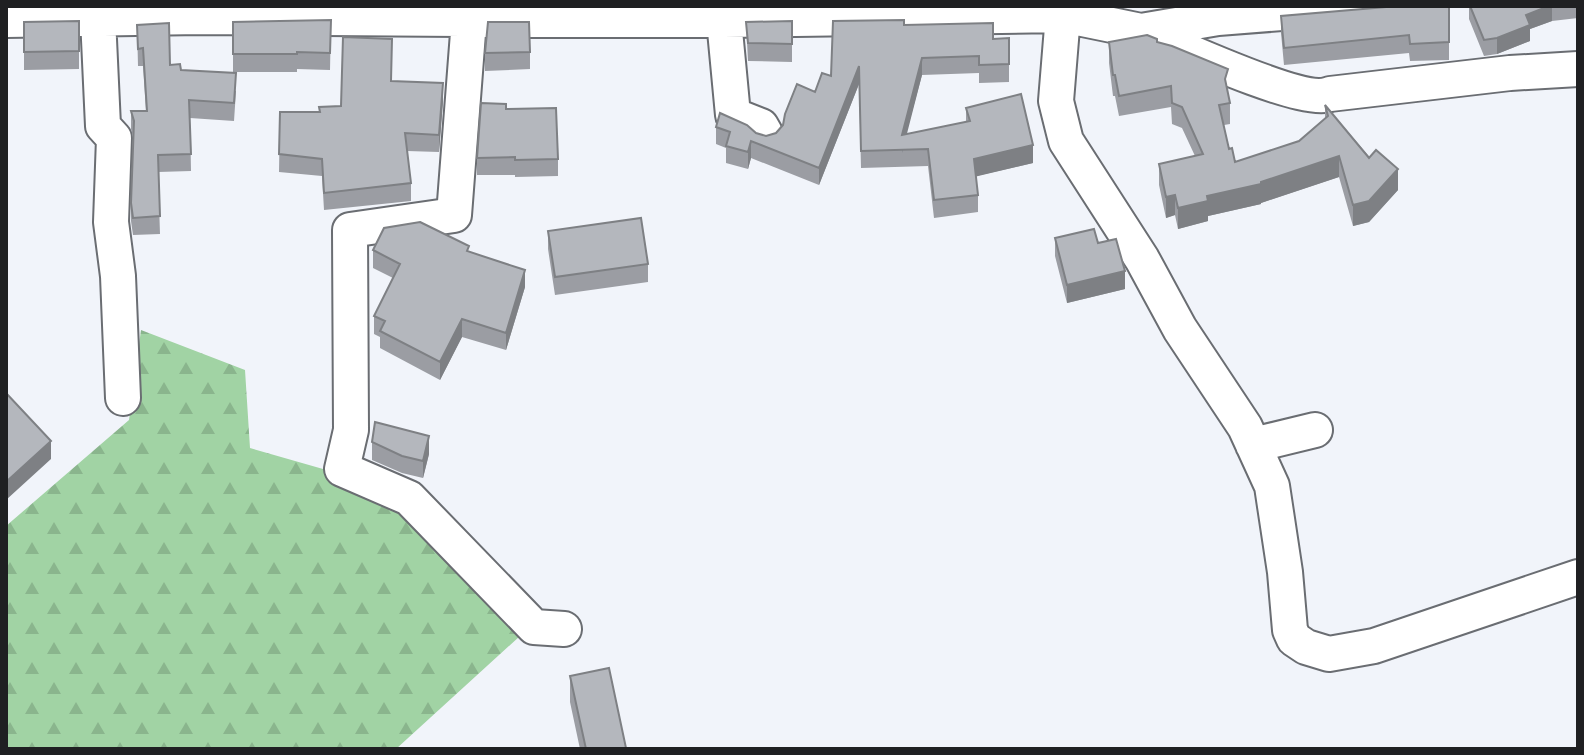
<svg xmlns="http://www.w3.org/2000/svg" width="1584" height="755" viewBox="0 0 1584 755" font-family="Signika,sans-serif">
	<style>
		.forest { fill: url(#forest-firs) }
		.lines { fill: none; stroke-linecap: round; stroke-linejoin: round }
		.minor-casing { stroke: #6a6d72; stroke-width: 38 }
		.minor { stroke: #fff; stroke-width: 34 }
		.wall { fill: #9b9da3 }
		.shaded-wall { fill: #7e8084 }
		.building { fill: #b4b7bd; stroke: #7e8084; stroke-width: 2 }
	</style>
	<defs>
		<pattern id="forest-firs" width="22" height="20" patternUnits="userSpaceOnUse" patternTransform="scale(2)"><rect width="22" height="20" fill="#a1d3a4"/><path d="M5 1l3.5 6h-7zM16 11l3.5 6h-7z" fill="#8ab58d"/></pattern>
	</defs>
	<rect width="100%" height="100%" fill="#f1f4fa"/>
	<path class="forest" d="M141,330l104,40 5,78 73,21 94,47 103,120 -124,113h-390v-223l123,-106z"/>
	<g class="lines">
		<defs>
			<path id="minor" d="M1063,15l-7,86 10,40 76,118 38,70 65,98 27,59 13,86 5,58 4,9 12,8 23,7 45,-8 204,-69
				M98,18l5,108 11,12 -3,84 7,54 5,122
				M6,20l195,-3 261,2 7,1h255l339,-5 78,16 77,-13 155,-12
				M469,20l-15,195 -104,15 1,200 -9,39 67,29 125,129 30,2
				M724,20l9,95 28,11 4,7
				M1141,31c33,14 162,74 189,63l180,-21 68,-4
				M1253,445l62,-15"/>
		</defs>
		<use href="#minor" class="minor-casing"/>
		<use href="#minor" class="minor"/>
	</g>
	<path class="wall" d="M1449,6v54l-39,1 -1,-8 -125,12 -3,-32v-17z
		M1469,6h109v12l-26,3 -22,8v12l-33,13 -13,2 -15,-37z
		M331,20l-1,50 -33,-1v3h-64v-50z
		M79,21v48l-55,1v-48z
		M792,21v41l-44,-1 -2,-39z
		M137,25l33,40 11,5 55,21 -2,30 -44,-3 1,53 -33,1 2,62 -27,1 -2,-14v-18l2,-66 -2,-8v-18h15l-3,-45h-5z
		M904,25l89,14 16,-1v44l-30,1v-10l-57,2 -16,59 60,-12v-14l67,55 -57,13 2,19v17l-44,6 -6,-52 -67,2 -2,-84 -40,101 -68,-27 -3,11 -22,-6v-15l-10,-4v-17l50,9 10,-3 55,-57z
		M1109,42h48l70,48 3,13v21l-6,1 5,24 6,13 64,-21 26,-22v-14l73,85 -29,32 -16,4 -14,-49 -78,26v1l-53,12v5l-30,8 -3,-14 -9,3 -7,-33v-21l36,-8 -13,-28 -10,-4 -1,-17 -52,9 -4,-20h-2l-4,-33z
		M530,52v17l-45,2v-18z
		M392,81l51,20 -4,51 -32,-1 4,32v18l-87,9 -2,-34 -43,-4 1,-60h39l22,-6z
		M506,109l52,50v17l-43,1v-2h-38v-17z
		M548,231l100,33v18l-93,13 -7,-46z
		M1055,238l43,5 27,46 -58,14 -12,-47z
		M373,250l96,2 56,35 -19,63 -44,-13 -22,43 -60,-32v-11l-6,-3v-18l19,-38 -20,-10z
		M372,442l57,12 -6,24 -21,-5 -30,-13z
		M570,676l56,73h-46l-10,-47z"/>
	<path class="shaded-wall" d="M1549,6h3v15l-22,8v12l-33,13v-16l29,-23z
		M922,58v17l-20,78v-18z
		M859,66v18l-40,101v-17z
		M443,83v18l-4,51v-17z
		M751,141v17l-3,11v-17z
		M1033,145v18l-59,14v-18z
		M1339,156v21l-78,26v1l-53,12v5l-30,8v-21l29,-12 54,-14z
		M1398,169v21l-29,32 -16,4v-21z
		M1175,195v20l-9,3v-21z
		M525,270v17l-19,63v-17z
		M1125,271v18l-58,14v-18z
		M462,319v18l-22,43v-18z
		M429,436v18l-6,24v-17z
		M51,441v18l-45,41v-18z"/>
	<path class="building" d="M1398,6h51v36l-39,2 -1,-9 -125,13 -3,-32z
		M1470,6h79l-23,9 4,10 -33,13 -13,2z
		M331,20l-1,33 -33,-1v2h-64v-32z
		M904,20v5l89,-2v16l16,-1v26l-30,1v-9l-57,2 -20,77 68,-14 -4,-13 55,-14 12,51 -59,14 4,36 -44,5 -6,-51 -67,2 -2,-85 -40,102 -68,-27 -3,11 -22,-6 4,-14 -14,-5 4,-14 27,12 9,8 10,3 10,-3 7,-8 2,-11 12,-30 18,8 7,-19 9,3 2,-55z
		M79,21v30l-55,1v-30z
		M792,21v23l-44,-1 -2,-21z
		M488,22h41l1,30 -45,1z
		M169,23l1,42 10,-1 1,6 55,3 -2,30 -45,-3 2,54 -33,1 2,61 -27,2 -2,-15 3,-82 -3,-10h16l-4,-63 -5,1 -1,-24z
		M1147,35l10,4v3l15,4 56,23 -3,10 5,24 -11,2 10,44 3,-1 3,14 64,-21 29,-25 -3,-11 44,53 7,-8 22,19 -29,32 -16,4 -14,-49 -78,26v2l-54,12 1,5 -30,7 -3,-13 -9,2 -7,-33 44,-10 -21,-47 -10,-4 -1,-17 -52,10 -4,-21h-2l-4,-33z
		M343,37l49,2 -1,42 52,2 -4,52 -34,-2 6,50 -87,10 -2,-34 -43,-5 1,-42h40l-1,-5 22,-1z
		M481,103l25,1v5l50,-1 2,51 -43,1v-3l-38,1z
		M641,218l7,46 -93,13 -7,-46z
		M420,222l49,24 -2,5 58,19 -19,63 -44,-14 -22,43 -60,-31 5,-10 -11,-5 26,-52 -27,-14 11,-22z
		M1094,229l4,14 18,-4 9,32 -58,14 -12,-47z
		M6,393l45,48 -45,41z
		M375,422l54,14 -6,25 -21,-5 -30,-14z
		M609,668l17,80 -40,1 -16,-73z"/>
	<rect width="1584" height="755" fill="none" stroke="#1f2022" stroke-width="16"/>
</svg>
